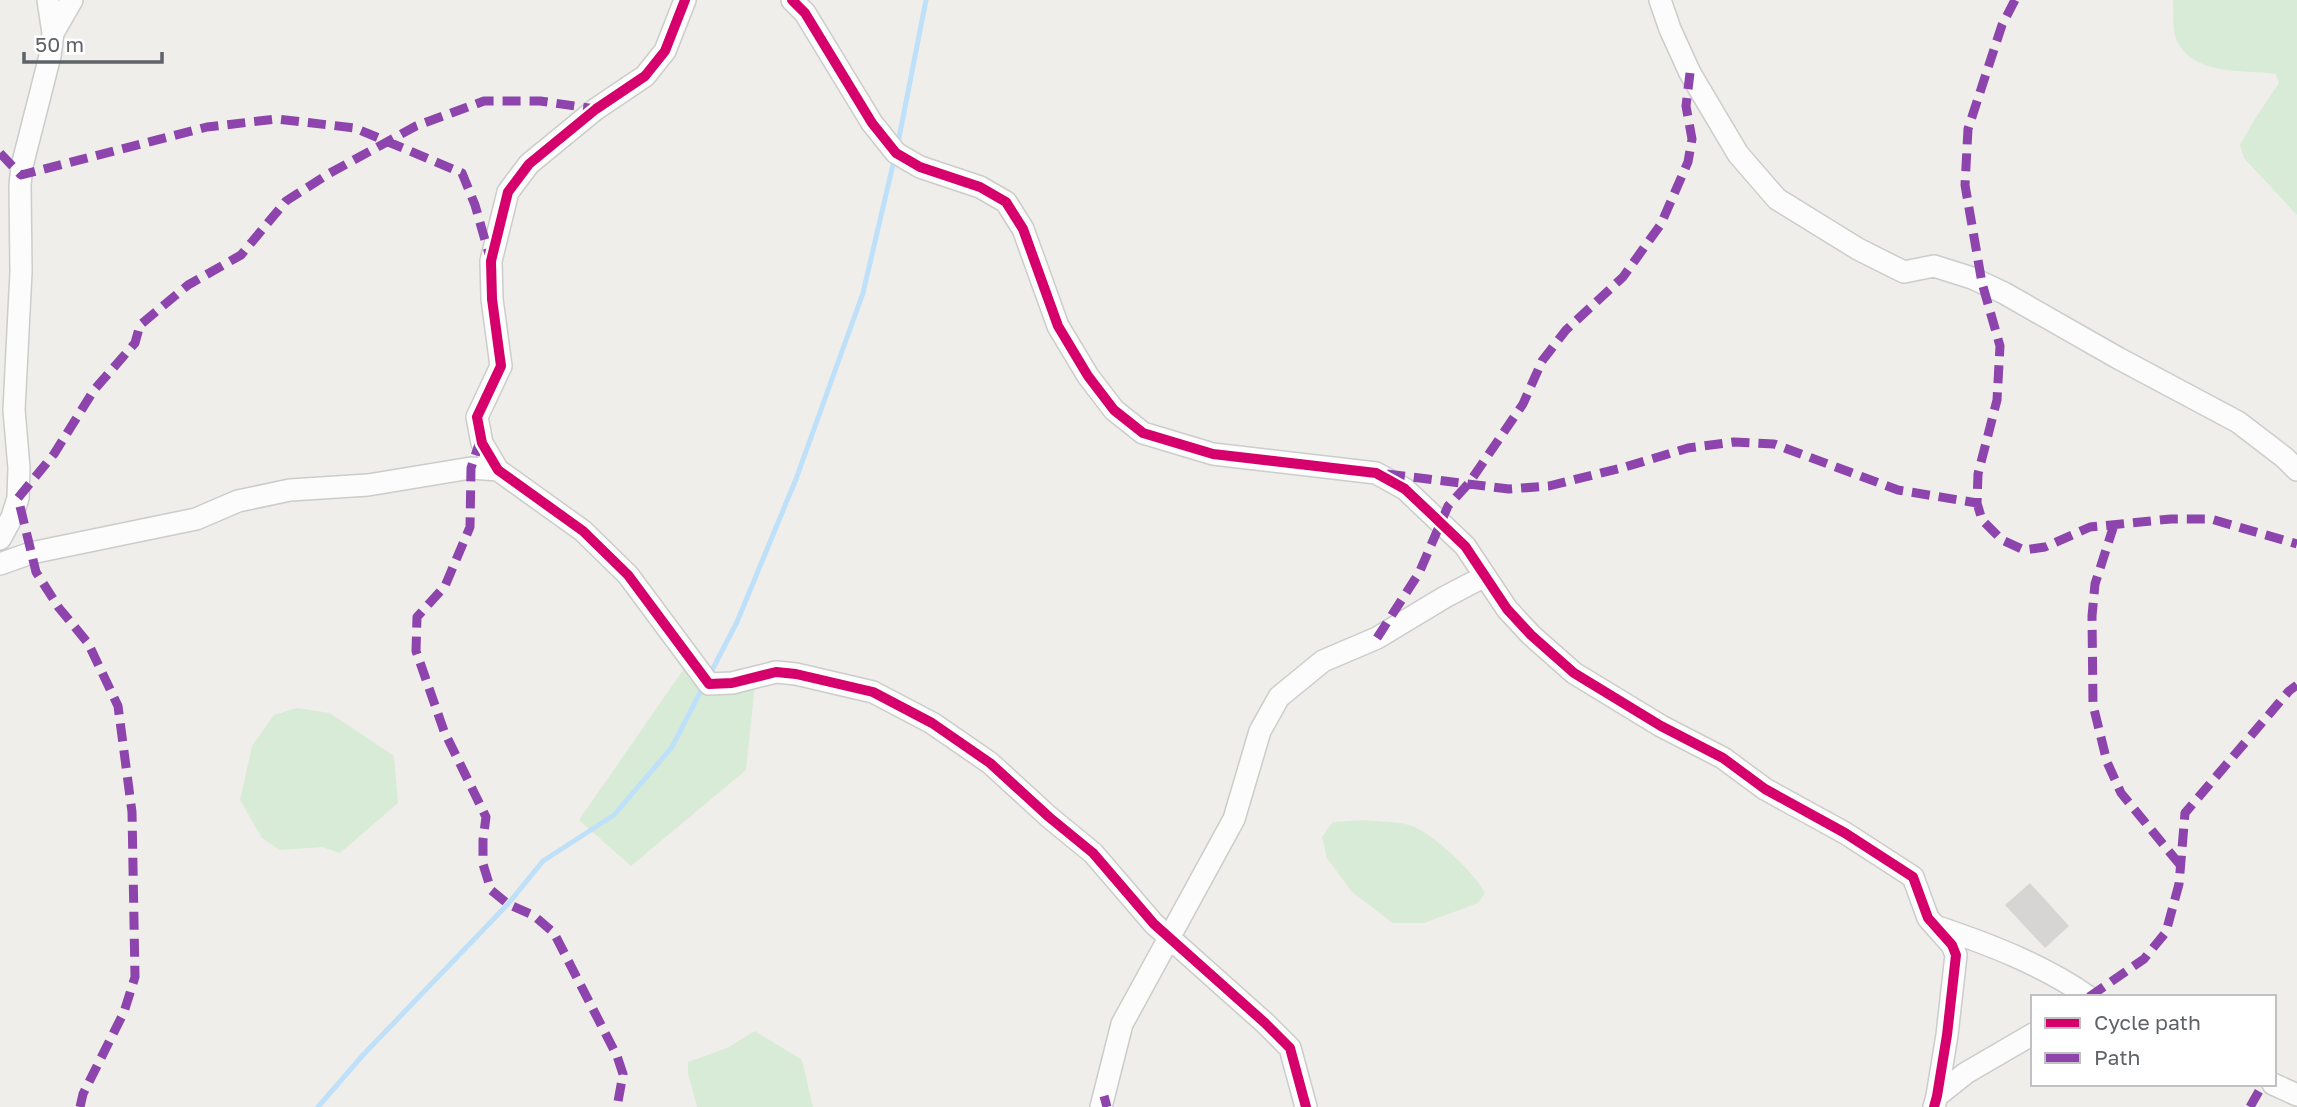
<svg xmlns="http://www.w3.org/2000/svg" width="2297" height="1107" viewBox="0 0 2297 1107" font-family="'Golos Text',sans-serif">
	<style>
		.green { fill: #d8ebd6 }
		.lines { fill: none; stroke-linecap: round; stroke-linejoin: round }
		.stream { stroke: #bfe0f9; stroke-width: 5 }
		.building { fill: #d6d5d3 }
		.minor-casing { stroke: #cbcccc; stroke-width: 24 }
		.minor { stroke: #fdfcfc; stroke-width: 21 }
		.quiet { stroke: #8e44ad; stroke-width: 9; stroke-dasharray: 18 9; stroke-linecap: butt }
		.cycleway-casing { stroke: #fff; stroke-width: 15 }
		.cycleway { stroke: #d6006c; stroke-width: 10 }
	</style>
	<rect width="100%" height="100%" fill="#efeeea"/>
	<path class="green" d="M2173,0h124v215l-53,-57 -4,-13 13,-23 26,-39 -3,-9c-33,-5 -83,3 -100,-35 -4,-10 -2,-28 -3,-39z
		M690,660l19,24 46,1 -9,85 -115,96 -52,-46z
		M297,708l33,5 64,43 4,47 -58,50 -18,-6 -42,3 -18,-12 -22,-38 12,-54 22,-31z
		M1365,820c14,2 31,1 44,5 22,6 66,48 76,68l-7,10 -54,20h-31l-41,-31 -25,-34 -5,-21 11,-15z
		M755,1031l47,29 11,47h-116l-9,-34v-11l39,-14z"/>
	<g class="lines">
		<path class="stream" d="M898,143l28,-143
			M709,676l28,-54 59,-143 67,-186 32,-137
			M318,1107l45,-52 145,-151 35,-43 71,-46 58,-68 32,-62"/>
	</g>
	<path class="building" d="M2030,883l39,43 -24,22 -40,-43z"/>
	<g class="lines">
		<defs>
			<path id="minor" d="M685,0l-20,51 -20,25 -49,33 -67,55 -21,28 -17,69 1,38 9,67 -24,51 5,26 16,27 85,61 45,44 81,109 23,-1 44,-11 20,2 77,18 59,31 58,40 59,54 44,36 61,71 111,99 25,25 16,59
				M792,0l13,13 67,110 24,30 24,14 60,20 26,15 17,27 35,97 30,50 26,34 29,23 70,21 163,19 29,16 60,57 42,63 24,26 43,38 87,53 62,32 42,31 80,44 68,44 15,41 24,27 4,10 -9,80 -10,61 -3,11
				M1660,0l10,29 20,44 48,81 39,45 81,50 46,23 30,-6 38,12 32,15 114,65 120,64 47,36 12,12
				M53,33l19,-33
				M0,539l12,-22 6,-19 1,-30 -5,-58 7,-138 -1,-87 2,-19 28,-110 3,-23 -5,-33
				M0,564l31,-11 165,-34 42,-18 52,-11 78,-5 103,-17 27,2
				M1938,927c53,18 105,38 151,70
				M2273,1084l24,11
				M1937,1096l29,-23 67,-39
				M1101,1107l21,-83 112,-205 26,-88 19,-34 44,-36 54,-23 68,-41 40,-21"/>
		</defs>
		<use href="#minor" class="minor-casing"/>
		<use href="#minor" class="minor"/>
		<path class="quiet" d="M2015,0l-13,25 -34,104 -3,56 17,98 18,63 -3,54 -19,74 -1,29 5,17 20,20 22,10 21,-3 45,-20 81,-8h40l86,25
			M0,153l21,22 186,-48 70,-8 78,9 107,45 13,32 14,49
			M481,438l-10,30 -1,59 -25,59 -28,31 -1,34 28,80 42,86 -3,23v24l8,26 17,14 25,11 21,18 63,123 6,18 -6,33
			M1387,474l122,15 40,-3 76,-19 63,-19 46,-6 40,2 124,46 79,13
			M2114,525l-19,59 -3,32 1,89 14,57 14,31 60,73
			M1377,638l42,-65 29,-67 21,-23 54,-79 19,-43 24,-31 57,-53 38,-53 27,-62 4,-23 -6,-33 4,-33
			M2089,997l55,-38 22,-27 13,-48 6,-71 104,-122 8,-6
			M1104,1096l3,11
			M80,1107l3,-13 41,-82 11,-35 -3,-165 -14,-106 -30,-63 -29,-35 -23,-36 -18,-74 36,-44 40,-64 41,-47 5,-18 48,-40 53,-30 45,-54 44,-28 86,-47 68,-25h56l56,8
			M2250,1107l13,-23"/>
		<defs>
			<path id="cycleway" d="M685,0l-20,51 -20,25 -49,33 -67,55 -21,28 -17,69 1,38 9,67 -24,51 5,26 16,27 85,61 45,44 81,109 23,-1 44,-11 20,2 77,18 59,31 58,40 59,54 44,36 61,71 111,99 25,25 16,59
				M792,0l13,13 67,110 24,30 24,14 60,20 26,15 17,27 35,97 30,50 26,34 29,23 70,21 163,19 29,16 60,57 42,63 24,26 43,38 87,53 62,32 42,31 80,44 68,44 15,41 24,27 4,10 -9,80 -10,61 -3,11"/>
		</defs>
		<use href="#cycleway" class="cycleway-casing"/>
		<use href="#cycleway" class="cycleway"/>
	</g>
	<rect x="2031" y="995" width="245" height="91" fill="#ffffff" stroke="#bfc1c3" stroke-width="2"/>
	<rect x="2045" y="1018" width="35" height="10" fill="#d6006c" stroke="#bfc1c3" stroke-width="2"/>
	<text x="2094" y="1030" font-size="21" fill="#5f6368">Cycle path</text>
	<rect x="2045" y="1053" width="35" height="10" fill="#8e44ad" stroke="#bfc1c3" stroke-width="2"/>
	<text x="2094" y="1065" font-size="21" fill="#5f6368">Path</text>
	<path d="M24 52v10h138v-10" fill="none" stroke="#5f6368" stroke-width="3.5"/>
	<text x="35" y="52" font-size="21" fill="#5f6368" stroke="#ffffff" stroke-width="5" paint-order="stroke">50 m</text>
</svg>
